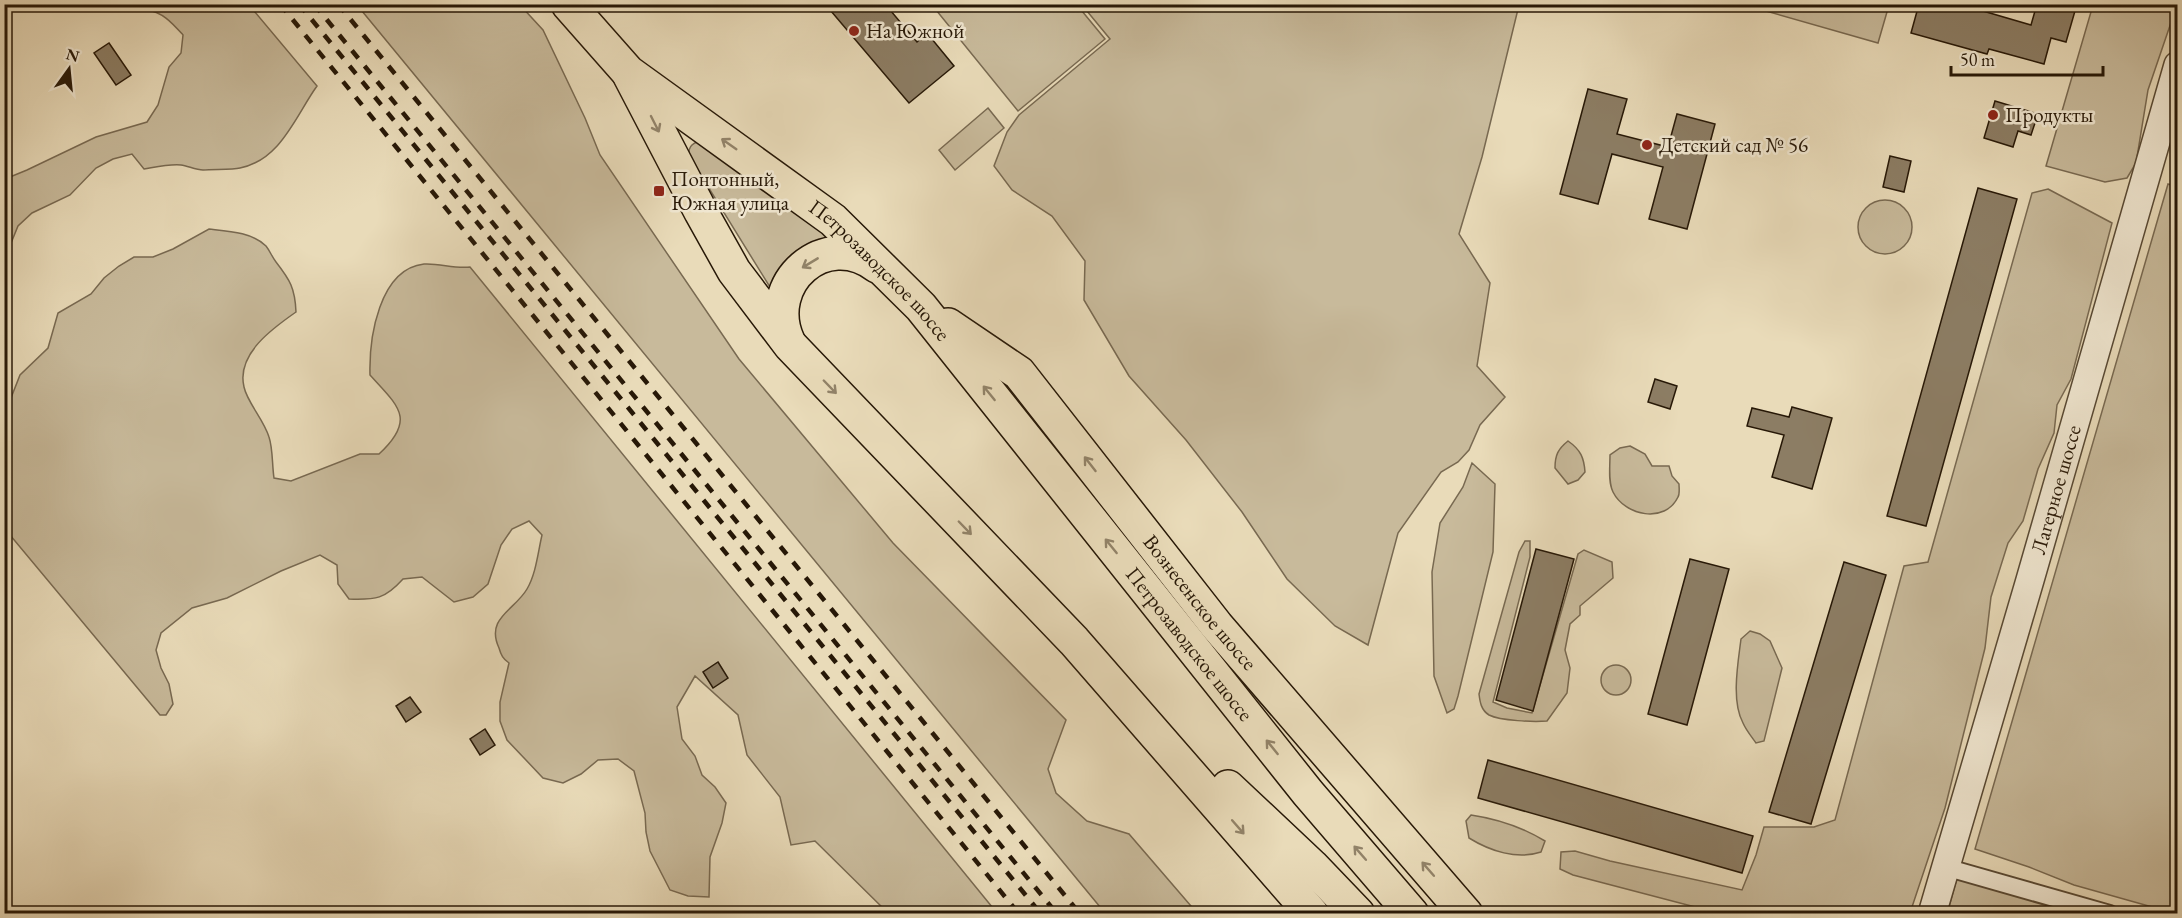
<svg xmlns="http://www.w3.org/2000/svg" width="2182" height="918" viewBox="0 0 2182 918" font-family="'EB Garamond',serif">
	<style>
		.green { fill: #c8ba9b; stroke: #786951; stroke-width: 1.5 }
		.building { fill: #8c7d64; stroke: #271807; stroke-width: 1.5 }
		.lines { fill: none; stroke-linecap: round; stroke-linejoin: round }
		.pedestrian-casing { stroke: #584934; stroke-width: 20 }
		.tertiary-casing { stroke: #584934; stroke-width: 30 }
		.primary-casing { stroke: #271807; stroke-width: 36 }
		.pedestrian { stroke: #f1e8d2; stroke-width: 16 }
		.tertiary { stroke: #f1e8d2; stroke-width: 27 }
		.primary { stroke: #e9dbb9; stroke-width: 33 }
		.rail { stroke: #271807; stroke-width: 4.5; stroke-dasharray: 10 10; stroke-linecap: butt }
		.oneway { stroke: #928369 }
		.poi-dot { fill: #8f2418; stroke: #f1e8d2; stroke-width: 2 }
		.labels { text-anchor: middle; stroke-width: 5; stroke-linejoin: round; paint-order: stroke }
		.poi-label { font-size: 21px; fill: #271807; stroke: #f1e8d2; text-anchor: start }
		.street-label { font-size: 21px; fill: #271807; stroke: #f1e8d2 }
	</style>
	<rect width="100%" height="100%" fill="#e9dbb9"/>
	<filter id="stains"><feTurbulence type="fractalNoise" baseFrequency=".00333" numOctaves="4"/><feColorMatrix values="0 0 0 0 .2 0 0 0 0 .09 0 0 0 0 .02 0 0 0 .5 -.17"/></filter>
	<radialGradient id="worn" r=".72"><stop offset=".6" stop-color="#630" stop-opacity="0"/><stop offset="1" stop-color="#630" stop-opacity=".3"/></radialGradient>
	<path class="green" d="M123,5h126l68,81c-21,29 -36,74 -77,82 -8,2 -27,1 -37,2 -7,0 -15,-4 -22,-5 -13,-1 -25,2 -37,4l-12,-15 -19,5 -17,9 -26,27 -38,18 -14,13 -7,17 -6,7v-71l22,-9 69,-33 51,-15 11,-17 11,-38 12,-14 2,-18c-10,-11 -20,-23 -36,-25 -8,-2 -16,-1 -24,-5z
		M357,5h163l23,25 42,88 15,37 139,204 154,184 173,177 -18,49 8,24 31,28 42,13 68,79h-92z
		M932,5h145l28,34 -87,72z
		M1082,5h437l-37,152 -23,77 31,49 -13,83 28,31 -25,28 -11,25 -11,12 -17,10 -43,61 -30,112 -33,-19 -48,-47 -45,-67 -56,-72 -57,-64 -45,-76 1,-39 -33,-45 -40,-26 -18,-24 13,-34 12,-17 91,-76z
		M1745,5h144l-11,38z
		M2093,5h84l-29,85 -12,73 -9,15 -22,4 -59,-16z
		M988,108l16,20 -49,42 -16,-20z
		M699,141l135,98 -61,53 -84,-136c-1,-8 2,-12 10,-15z
		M2168,184l10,3 -1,727 -103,-29 -45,-18 -54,-18z
		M2048,189l64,34 -41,156 -14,26 -3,28 -16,36 -15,52 -15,22 -17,54 -6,51 -40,160 -35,105h-192l-145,-38 -13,-6 1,-17 14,-1 35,10 132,29 14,-35 8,-28h50l21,-7 69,-254 24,-4 104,-369z
		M1858 227a27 27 0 1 1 54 0a27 27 0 1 1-54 0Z
		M209,229c18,2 43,3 57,17 4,5 6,11 10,16 14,18 19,26 20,50 -23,16 -60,42 -52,75 3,15 20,33 25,50 4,12 3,28 5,41l17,3 69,-27h19c38,-35 19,-48 -9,-79 -1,-37 9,-106 54,-111 16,-1 30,5 46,3l527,646h-109l-73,-72 -24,4 -11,-48 -33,-42 -9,-40 -43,-39 -18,31 5,32 13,17 7,19 13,12 11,16 -4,20 -12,34 -1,40 -21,-1 -18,-6 -20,-39 -4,-19 -1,-19 -11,-42 -16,-12 -20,1 -17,14 -18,9 -20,-5 -36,-38 -7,-19v-19l9,-39c-6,-4 -8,-8 -10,-15 -14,-30 16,-38 28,-59 9,-15 11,-37 15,-54l-13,-14 -17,8 -11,16 -13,39 -15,13 -19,5 -32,-25 -19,2c-18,20 -27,21 -54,20l-11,-15 -1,-19 -17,-10 -39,16 -54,27 -35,10 -31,25 -5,17 5,18 8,16 4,20 -7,11h-6l-155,-186v-108l4,-18 11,-28 28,-27 10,-35 33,-19 13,-16 15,-12 15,-9h19l20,-8z
		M1568,441c13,9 16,17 17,31l-7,8 -10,4 -13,-16c0,-13 3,-19 13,-27z
		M1630,446l15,8 7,12h17l3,10 7,8c0,4 1,10 -1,13 -13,27 -53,19 -65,-5 -5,-10 -3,-25 -3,-37l10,-7z
		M1472,463l23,21 -2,68 -35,144 -4,13 -7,4 -13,-37 -2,-104 8,-49 23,-36z
		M1525,541h5v16l-37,145 14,6 25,5 46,-159 6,-4 28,12 1,16 -33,28v9l-10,9 -5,26 5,18 -3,25 -20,28c-13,1 -46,0 -58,-6 -8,-5 -9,-13 -10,-21l40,-142z
		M1750,631l10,3 10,7 12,27 -18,73 -8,2c-5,-7 -10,-13 -13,-20 -12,-22 -5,-60 -2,-84z
		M1601 680a15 15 0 1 1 30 0a15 15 0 1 1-30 0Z
		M1471,815c27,4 51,12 74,26l-4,11c-24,8 -51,-1 -72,-14l-3,-17z
		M1957,878l130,36h-140z"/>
	<path class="building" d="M825,4h60l32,38 10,-9 27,33 -45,37z
		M1919,4h40l72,21 6,-21h40l-11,38 -15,-4 -7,26 -55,-15 -2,5 -76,-21z
		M109,43l22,32 -15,10 -22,-32z
		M1588,89l39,10 -10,35 51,13 9,-33 38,10 -28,105 -38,-10 14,-52 -51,-13 -14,50 -38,-10z
		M1995,101l43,13 -7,21 -13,-4 -5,16 -29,-9z
		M1890,156l21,5 -7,31 -21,-5z
		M1978,188l39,11 -91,327 -39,-10z
		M1655,379l22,7 -7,23 -22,-7z
		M1792,407l40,11 -20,71 -40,-12 12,-42 -37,-9 5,-18 37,9z
		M1536,549l38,10 -41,152 -37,-11z
		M1690,559l39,10 -42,156 -39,-11z
		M1844,562l42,13 -75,249 -42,-12z
		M718,662l10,16 -15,10 -10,-16z
		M410,697l11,15 -15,10 -10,-16z
		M485,729l10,16 -15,10 -10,-16z
		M1488,760l265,76 -11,37 -264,-75z"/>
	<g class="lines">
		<defs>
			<path id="pedestrian" d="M1945,867l165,47"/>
			<g id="tertiary">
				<path id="s1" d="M1932,914l98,-334 148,-515"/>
			</g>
			<g id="primary">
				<path id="s2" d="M568,4l60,68 205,148 88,87 387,486 104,121"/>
				<path d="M630,76l71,136 33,59 56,74 284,296 238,273"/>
				<path id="s3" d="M948,325l71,48 198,253 249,288"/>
				<path d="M788,341c-26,-58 37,-114 89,-75"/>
				<path d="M1228,787l84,79 46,48"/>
			</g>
		</defs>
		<use href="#pedestrian" class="pedestrian-casing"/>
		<use href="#tertiary" class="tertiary-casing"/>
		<use href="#primary" class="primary-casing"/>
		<use href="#pedestrian" class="pedestrian"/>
		<use href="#tertiary" class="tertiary"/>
		<use href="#primary" class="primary"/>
		<path class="rail" d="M280,4l739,910
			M299,4l742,910
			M314,4l743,910
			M338,4l742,910"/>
	</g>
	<defs><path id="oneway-shaft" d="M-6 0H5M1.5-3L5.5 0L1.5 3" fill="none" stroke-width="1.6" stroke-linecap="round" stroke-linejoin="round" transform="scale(1.5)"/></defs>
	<g class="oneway">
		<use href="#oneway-shaft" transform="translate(655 124) rotate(63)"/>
		<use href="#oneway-shaft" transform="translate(729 144) rotate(-145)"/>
		<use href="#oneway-shaft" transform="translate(810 263) rotate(149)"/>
		<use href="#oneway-shaft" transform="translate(830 387) rotate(46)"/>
		<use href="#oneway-shaft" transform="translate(989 393) rotate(-129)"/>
		<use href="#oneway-shaft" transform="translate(1090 464) rotate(-128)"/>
		<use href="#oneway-shaft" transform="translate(965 528) rotate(46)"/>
		<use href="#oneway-shaft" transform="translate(1111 546) rotate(-129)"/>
		<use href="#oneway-shaft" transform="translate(1272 747) rotate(-129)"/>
		<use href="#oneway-shaft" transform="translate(1238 827) rotate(49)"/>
		<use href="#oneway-shaft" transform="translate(1360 853) rotate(-131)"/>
		<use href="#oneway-shaft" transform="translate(1428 869) rotate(-131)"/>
	</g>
	<g class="poi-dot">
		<circle cx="854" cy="31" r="6"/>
		<circle cx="1993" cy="115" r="6"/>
		<circle cx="1647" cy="145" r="6"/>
		<rect x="653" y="185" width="12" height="12" rx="3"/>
	</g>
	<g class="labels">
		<g class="poi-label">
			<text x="866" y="38">На Южной</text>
			<text x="2005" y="122">Продукты</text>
			<text x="1659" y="152">Детский сад № 56</text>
			<text x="671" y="186">Понтонный,<tspan x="671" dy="24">Южная улица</tspan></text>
		</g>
		<g class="street-label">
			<text dy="7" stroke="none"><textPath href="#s2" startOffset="412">Петрозаводское шоссе</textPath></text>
			<text dy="7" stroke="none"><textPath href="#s1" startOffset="442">Лагерное шоссе</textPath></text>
			<text dy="7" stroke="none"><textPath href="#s3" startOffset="378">Вознесенское шоссе</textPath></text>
			<text dy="7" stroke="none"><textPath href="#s2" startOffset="898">Петрозаводское шоссе</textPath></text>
		</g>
	</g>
	<rect width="2182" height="918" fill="none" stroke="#e9dbb9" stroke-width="24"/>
	<rect x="6" y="6" width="2170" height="906" fill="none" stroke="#271807" stroke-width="3"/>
	<rect x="12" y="12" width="2158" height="894" fill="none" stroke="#271807" stroke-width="1.5"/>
	<g transform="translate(69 69) rotate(15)" stroke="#f1e8d2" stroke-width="4.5" paint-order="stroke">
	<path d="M0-4.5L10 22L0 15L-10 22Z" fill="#271807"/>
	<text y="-9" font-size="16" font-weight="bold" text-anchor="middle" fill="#271807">N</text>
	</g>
	<path d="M1951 66v9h152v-9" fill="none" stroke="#271807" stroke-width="3"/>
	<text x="1960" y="66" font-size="18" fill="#271807" stroke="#f1e8d2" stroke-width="4.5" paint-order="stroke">50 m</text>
	<rect width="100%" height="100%" filter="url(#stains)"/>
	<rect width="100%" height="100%" fill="url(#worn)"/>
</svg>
